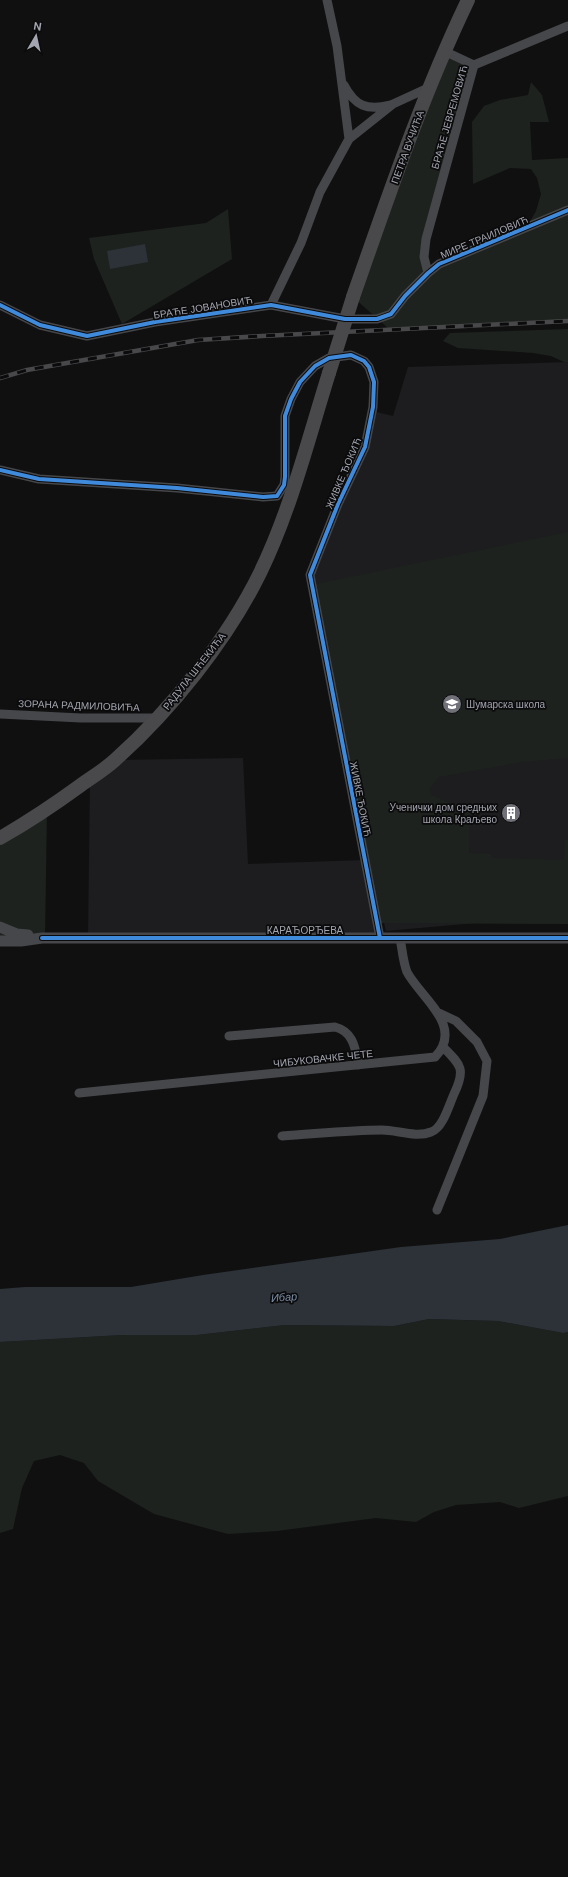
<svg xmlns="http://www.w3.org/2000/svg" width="568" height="1877" viewBox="0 0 568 1877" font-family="'DM Sans',sans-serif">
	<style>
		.built { fill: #1d1d1f }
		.green { fill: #1d221e }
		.water { fill: #2c3238 }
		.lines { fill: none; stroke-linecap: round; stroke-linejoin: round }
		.minor { stroke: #46474a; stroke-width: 9 }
		.tertiary { stroke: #46474a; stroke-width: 11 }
		.primary { stroke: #49494c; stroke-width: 14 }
		.rail-casing { stroke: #48484b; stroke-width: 4.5 }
		.rail { stroke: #0b0b0c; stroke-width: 3; stroke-dasharray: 9; stroke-linecap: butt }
		.primary-bridge { stroke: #49494c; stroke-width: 14 }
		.cycleway-casing { stroke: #0b0b0c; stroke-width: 6 }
		.cycleway { stroke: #408adc; stroke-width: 4 }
		.labels { text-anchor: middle; stroke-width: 3.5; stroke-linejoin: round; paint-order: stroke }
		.street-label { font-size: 10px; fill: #a3a5b0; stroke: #0b0b0c }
		.poi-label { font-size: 10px; fill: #a3a5b0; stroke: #0b0b0c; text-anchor: start }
		.water-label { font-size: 11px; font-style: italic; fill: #7d8fa8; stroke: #0b0b0c }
	</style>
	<rect width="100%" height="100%" fill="#101011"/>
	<path class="built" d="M568,362v562l-92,-1 -90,8 -27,-109 -48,-237 27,-81 27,-57 7,-36 21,5 15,-49z
		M243,758l5,106 117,-4 15,78h-292l2,-159 26,-19z"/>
	<path class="green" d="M444,51l30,14 -48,174 1,33 100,-45 9,-16 5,-17 -4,-16 -6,-9 -21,-1 -37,16 -1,-62 12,-16 16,-6 28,-5 3,-13 11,13 7,27h-19l2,38 36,-2v163l-179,8 -36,-32z
		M228,209l4,50 -110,65 -28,-65 -5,-21 117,-15z
		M568,329v33h-4l-13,-6 -18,-3 -75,-5 -15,-7 7,-8z
		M568,532v226l-46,4 -83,15 -9,11 1,7 39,16 -1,42 22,1 1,4 72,2 1,-20h3v84l-188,-1 -69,-338z
		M47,809l-2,129 -45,3v-103z
		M429,1319l69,2 65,12 5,-1v164l-49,12 -19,-6 -44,3 -22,7 -18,10 -40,-4 -99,13 -49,3 -74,-20 -56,-33 -14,-18 -24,-8 -26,6 -12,27 -9,41 -13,4v-191l122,-7h75l88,-10 109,1z"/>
	<path class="water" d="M145,244l3,18 -38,7 -3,-18z
		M568,1225v107l-5,1 -65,-12 -69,-2 -35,7 -109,-1 -88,10h-75l-122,7v-53l25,-2h106l72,-12 198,-28 99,-8z"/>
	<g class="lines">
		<path class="minor" d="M327,0l10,46 12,93
			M444,51l30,14
			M344,85c11,21 23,26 46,20
			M428,273l-4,-16 2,-18 48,-174 94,-39
			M0,305l40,20 47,11 68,-14 116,-17 74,14h32l14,-5 14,-18 23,-23 11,-9 129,-54
			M271,305l30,-62 19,-51 29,-53 44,-35 37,-17
			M0,470l39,9 138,9 86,9 14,-1 7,-11 1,-8v-61l6,-17 9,-17 15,-16 14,-8 22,-3 13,6 5,6 5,15 -1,25 -8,40 -27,57 -28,71 70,363
			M0,714l81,4h76
			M229,1036l106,-9c19,5 20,22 24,38
			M79,1093l356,-36c30,-31 -15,-60 -28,-85 -4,-10 -5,-24 -7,-34
			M282,1136c33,-2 67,-6 100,-6 15,0 34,8 49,2 12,-4 18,-27 23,-38 12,-25 7,-29 -11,-47
			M437,1210l46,-114 4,-35 -10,-19 -21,-21 -17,-8"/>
		<path class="tertiary" d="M0,927l17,7 11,1
			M0,941h21l21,-3h526"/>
		<path class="primary" d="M353,297c35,-100 69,-201 115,-297
			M0,838c28,-16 55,-34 81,-53 11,-8 23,-15 34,-25 56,-50 112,-120 145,-187 31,-64 48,-133 69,-200"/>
		<defs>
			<path id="rail" d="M0,378l27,-8 171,-30 64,-4 306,-15"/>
		</defs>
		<use href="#rail" class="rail-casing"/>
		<use href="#rail" class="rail"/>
		<path class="primary-bridge" d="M329,373l24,-76"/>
		<defs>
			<path id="cycleway" d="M0,305l40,20 47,11 68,-14 116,-17 74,14h32l14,-5 14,-18 23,-23 11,-9 129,-54
				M0,470l39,9 138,9 86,9 14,-1 7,-11 1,-8v-61l6,-17 9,-17 15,-16 14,-8 22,-3 13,6 5,6 5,15 -1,25 -8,40 -27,57 -28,71 70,363
				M42,938h526"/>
		</defs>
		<use href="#cycleway" class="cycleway-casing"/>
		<use href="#cycleway" class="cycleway"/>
	</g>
	<defs>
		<symbol id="school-disc" viewBox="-11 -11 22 22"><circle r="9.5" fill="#707178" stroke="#0b0b0c"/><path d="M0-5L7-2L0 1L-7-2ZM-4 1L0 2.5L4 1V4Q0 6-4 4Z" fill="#fff"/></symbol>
		<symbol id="building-disc" viewBox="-11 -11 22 22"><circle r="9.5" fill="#707178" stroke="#0b0b0c"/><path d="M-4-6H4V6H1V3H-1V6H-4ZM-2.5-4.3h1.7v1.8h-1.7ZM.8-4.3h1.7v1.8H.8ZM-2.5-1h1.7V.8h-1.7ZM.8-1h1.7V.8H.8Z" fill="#fff"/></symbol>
	</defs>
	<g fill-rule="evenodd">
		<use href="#school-disc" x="441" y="693" width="22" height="22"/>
		<use href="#building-disc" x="500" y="802" width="22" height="22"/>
	</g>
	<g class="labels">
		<g class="street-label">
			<text transform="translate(449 117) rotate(-74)" y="4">БРАЋЕ ЈЕВРЕМОВИЋ</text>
			<text transform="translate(407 147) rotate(-70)" y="4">ПЕТРА ВУЧИЋА</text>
			<text transform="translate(484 237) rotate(-23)" y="4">МИРЕ ТРАИЛОВИЋ</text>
			<text transform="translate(203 307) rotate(-9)" y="4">БРАЋЕ ЈОВАНОВИЋ</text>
			<text transform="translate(343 473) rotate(-67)" y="4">ЖИВКЕ ЂОКИЋ</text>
			<text transform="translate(194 671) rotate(-52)" y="4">РАДУЛА ШЋЕКИЋА</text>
			<text transform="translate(79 705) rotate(2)" y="4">ЗОРАНА РАДМИЛОВИЋА</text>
			<text transform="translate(361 799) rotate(79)" y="4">ЖИВКЕ ЂОКИЋ</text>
			<text x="305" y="934">КАРАЂОРЂЕВА</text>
			<text transform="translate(323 1058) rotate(-6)" y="4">ЧИБУКОВАЧКЕ ЧЕТЕ</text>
		</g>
		<g class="poi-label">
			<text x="466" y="708">Шумарска школа</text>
			<text x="497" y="811" text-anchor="end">Ученички дом средњих<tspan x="497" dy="12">школа Краљево</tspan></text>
		</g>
		<g class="water-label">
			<text transform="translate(284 1297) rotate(-4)" y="4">Ибар</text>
		</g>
	</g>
	<g transform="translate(36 36) rotate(9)" stroke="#0b0b0c" stroke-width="3" paint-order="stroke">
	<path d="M0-3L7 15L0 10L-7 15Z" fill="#a3a5b0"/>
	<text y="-6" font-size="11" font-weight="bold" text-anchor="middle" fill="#a3a5b0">N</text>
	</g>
</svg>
